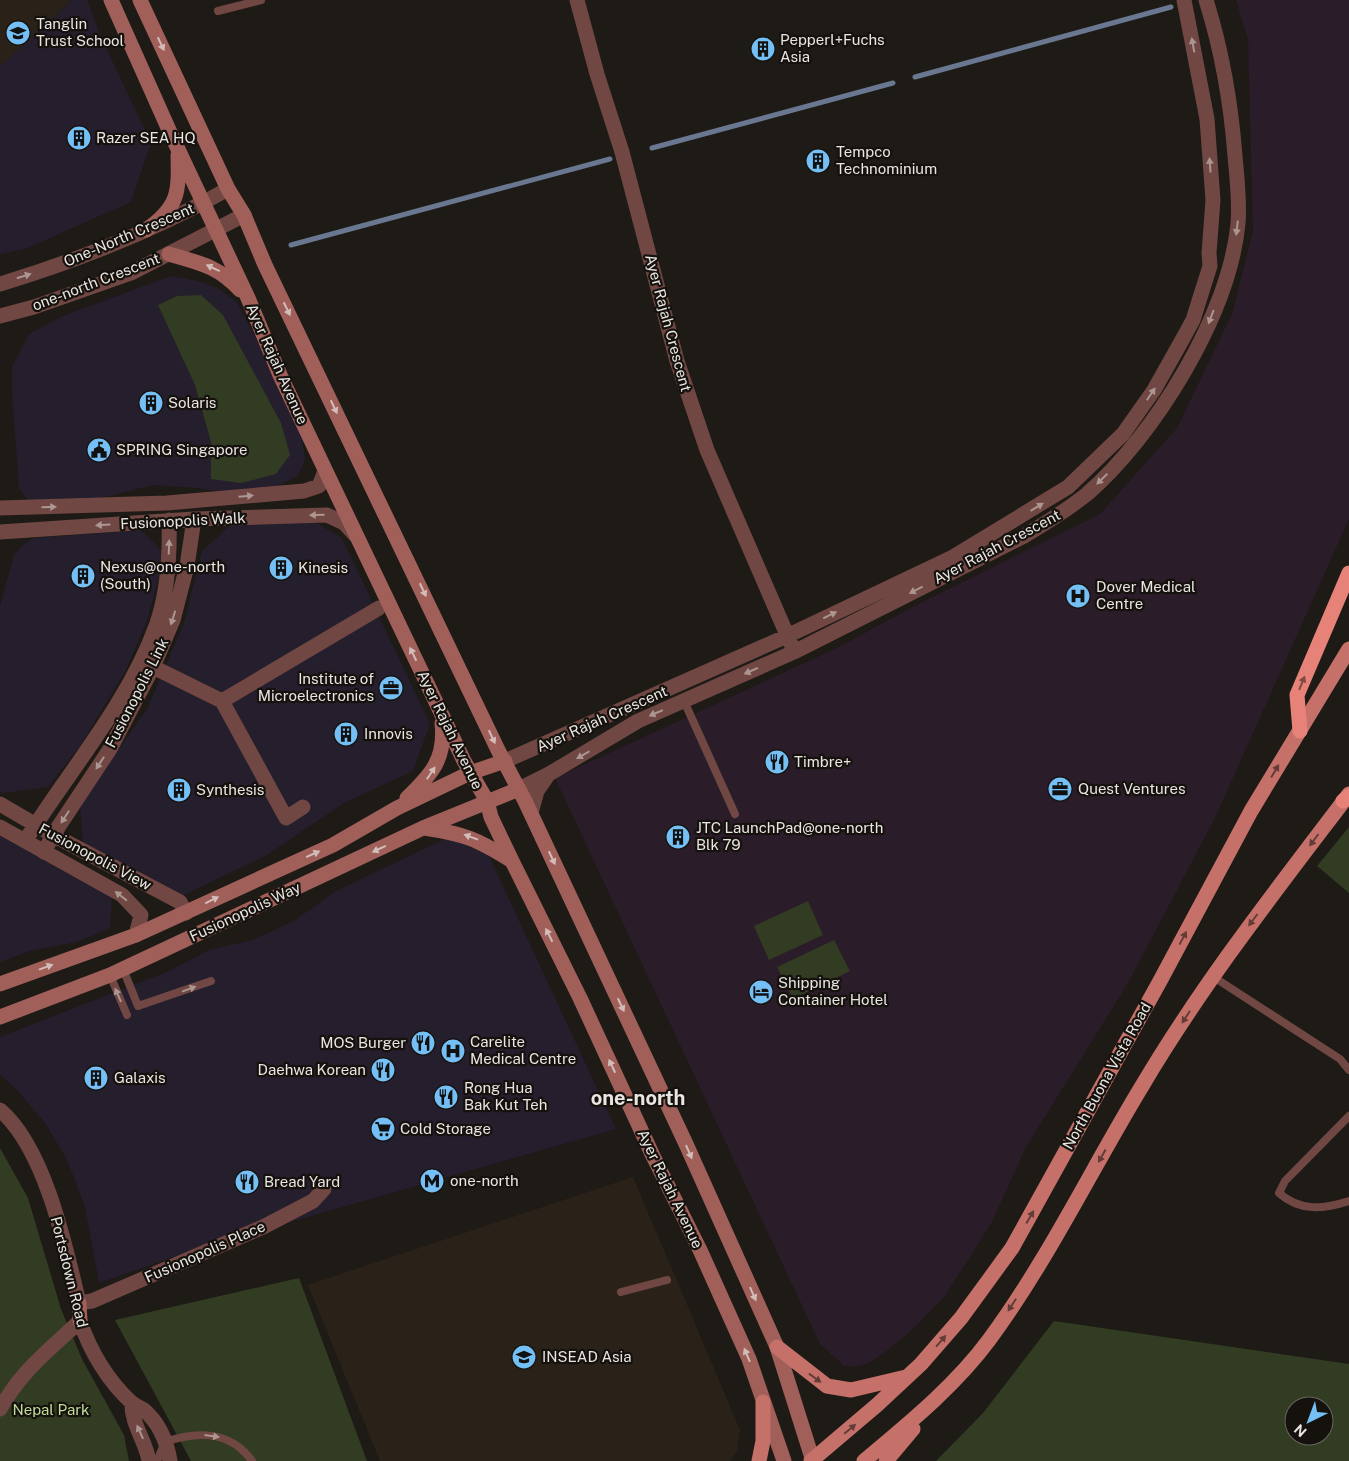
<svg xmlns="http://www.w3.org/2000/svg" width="1349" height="1461" viewBox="0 0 1349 1461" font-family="'Public Sans',sans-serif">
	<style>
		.commercial { fill: #251e2d }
		.industrial { fill: #2a1c28 }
		.built { fill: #2a2219 }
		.green { fill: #313c22; fill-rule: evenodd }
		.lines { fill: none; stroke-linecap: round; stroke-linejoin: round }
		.stream { stroke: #697890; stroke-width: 5 }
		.lane { stroke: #704743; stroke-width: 8 }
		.street { stroke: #704743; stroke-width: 15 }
		.secondary { stroke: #a05f59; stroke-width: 15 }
		.primary { stroke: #c5716a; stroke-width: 15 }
		.highway { stroke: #e78279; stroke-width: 15 }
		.oneway { fill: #d2bdb9 }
		.oneway2 { fill: #ac9692 }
		.oneway3 { fill: #7e4a43 }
		.oneway4 { fill: #643c37 }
		.labels { text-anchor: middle; stroke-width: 4.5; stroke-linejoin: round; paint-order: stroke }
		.poi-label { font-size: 15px; fill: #e8e5e2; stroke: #15110d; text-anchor: start }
		.street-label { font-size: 15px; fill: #e8e5e2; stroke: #15110d }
		.park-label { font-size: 15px; fill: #bfdd99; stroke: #15110d }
		.district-label { font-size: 20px; font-weight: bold; fill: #e8e5e2; stroke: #15110d }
	</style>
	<rect width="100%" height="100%" fill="#1e1a16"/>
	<path class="commercial" d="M72,0h15l14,37 50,106 -20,59 -106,47 -25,5v-188z
		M171,276l27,5 20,7 19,14 34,65 31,71 3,22 -7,16 -26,13 -36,5 -39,-6 -44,-3 -60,15 -64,2 -10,-14 -7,-95v-26l17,-33 34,-18z
		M303,515l39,23 88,186 -17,47 -69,32 -79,53 -81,39 -101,-52 -3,-38 68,-98 36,-84 18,-72 33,-30z
		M141,530l24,24 -18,67 -22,51 -45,74 -32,41 -45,6 -3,-1v-186l14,-51 10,-11 10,-6z
		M0,834l112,62 -2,32 -33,14 -47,9 -30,11z
		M447,838l41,16 128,275 -414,118 -103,36 -14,-76 -10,-27 -8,-20 -22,-37 -28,-33 -17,-15v-38l169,-66 40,-21 44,-10 42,-20 41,-29z"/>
	<path class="industrial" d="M1236,0h113v519l-134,299 -87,165 -103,166 -33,73 -47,74 -32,33 -30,25 -17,10 -11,3 -11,-1 -24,-22 -265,-566 282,-130 83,-45 180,-89 77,-86 55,-114 21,-84 -5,-191z"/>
	<path class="built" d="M0,0h72l-72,66z
		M633,1177l107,253 -3,21 -7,10h-350l-72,-176z"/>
	<path class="green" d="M201,295l22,20 58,108 9,32 -14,19 -35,9 -30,-4v-37l-16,-57 -37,-80 19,-9z
		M1349,827v66l-32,-27z
		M808,901l15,34 -54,25 -15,-34z
		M834,940l16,31 -57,28 -16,-32z
		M0,1148l28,50 33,111 21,50 42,76 5,26h-129z
		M299,1278l68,183h-176l-76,-141z
		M1054,1321l295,43v97h-413l47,-48zM1294,1406h30v30h-30z"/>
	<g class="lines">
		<path class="stream" d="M915,77l256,-70
			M652,148l241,-65
			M291,245l319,-86"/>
		<path class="lane" d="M218,11l43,-11
			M684,701l51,113
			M123,969l15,37 73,-25
			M110,975l17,40
			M1212,976l128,83 9,11
			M1349,1116l-64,65 -6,12c21,19 45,16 70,8
			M621,1292l46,-12
			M157,1461l8,-19c32,-11 66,-11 87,19"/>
		<path class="street" d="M577,0l20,74 25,78 55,209 30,89 84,194
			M0,284c79,-24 156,-54 228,-95
			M0,316l34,-9 97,-34 113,-58
			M0,508l167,-5 137,-12 15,-5 6,-15
			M0,532l194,-13 133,-4 17,8 11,12
			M153,667l69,34
			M505,761l282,-125 166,-79 115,-70 55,-53 31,-44 27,-48 12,-22 17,-54 -1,-13 4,-53 -6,-81 -23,-119
			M519,789l30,-15 89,-53 156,-69 230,-116c22,-13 43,-26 63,-42 68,-59 142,-179 151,-270 2,-22 -1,-45 -3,-68 -4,-53 -13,-105 -29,-156
			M0,804l53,31 127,67 6,11
			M303,807l-17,11 -64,-117 157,-93
			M531,813l6,-22 11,-16
			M0,827l122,68 19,20 -5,20
			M25,841c44,-70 102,-136 131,-215 12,-33 14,-71 13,-106
			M44,852l9,-17 57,-86 43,-82 20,-47 14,-54 7,-47
			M0,1110c45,38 66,138 79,193l13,-2 171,-74 50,-26 11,-12
			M132,1403c-1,21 14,38 17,58
			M0,1409c22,-39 48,-58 80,-88 10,30 28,60 51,81 4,4 9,5 13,8 15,13 23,32 26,51"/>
		<path class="secondary" d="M111,0l58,130 79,168 32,77 184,386 23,40 4,16 21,44 68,137 73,158 47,94 49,109 35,102
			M140,0l88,189 16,26 21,50 233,485 27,51 161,343 91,203 36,114
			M146,230c33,-23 33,-38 32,-75
			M169,254c31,9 49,12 71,36
			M407,798c24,-23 39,-39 35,-75
			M424,828c41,6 53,11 88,33
			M0,984l136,-49 197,-90 64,-37 73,-35 35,-12
			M0,1017l110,-42 313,-147 96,-39
			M79,1303l1,18"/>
		<path class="primary" d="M777,1347l50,39 24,4 55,-13
			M759,1461l4,-20v-39
			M811,1461l66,-56 44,-41 40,-46 51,-70 148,-267 91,-170 98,-162
			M864,1461c44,-37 91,-75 125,-121 59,-80 102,-170 153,-254 61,-103 135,-197 207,-292
			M886,1461l27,-32"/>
		<path class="highway" d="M1300,731l-3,-36 52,-122
			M1343,801l6,-5"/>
	</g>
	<defs><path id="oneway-solid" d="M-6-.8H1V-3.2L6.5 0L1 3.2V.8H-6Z" transform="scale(1.25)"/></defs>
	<g class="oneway">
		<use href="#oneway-solid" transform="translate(161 44) rotate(65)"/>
		<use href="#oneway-solid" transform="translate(213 268) rotate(-155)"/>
		<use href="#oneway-solid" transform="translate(287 309) rotate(64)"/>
		<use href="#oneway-solid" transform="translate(334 407) rotate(65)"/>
		<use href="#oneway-solid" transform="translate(423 590) rotate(65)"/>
		<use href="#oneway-solid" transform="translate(413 654) rotate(-116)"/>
		<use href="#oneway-solid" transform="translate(492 737) rotate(65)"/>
		<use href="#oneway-solid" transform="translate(431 773) rotate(-56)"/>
		<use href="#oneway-solid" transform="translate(471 837) rotate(-160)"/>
		<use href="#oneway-solid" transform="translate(379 849) rotate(155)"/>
		<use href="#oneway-solid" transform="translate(313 854) rotate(-24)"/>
		<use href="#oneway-solid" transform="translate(552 858) rotate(65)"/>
		<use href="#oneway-solid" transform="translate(212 900) rotate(-26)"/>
		<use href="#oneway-solid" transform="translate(549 935) rotate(-117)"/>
		<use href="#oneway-solid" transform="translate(46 967) rotate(-20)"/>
		<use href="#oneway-solid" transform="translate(621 1005) rotate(65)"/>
		<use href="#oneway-solid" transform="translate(612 1066) rotate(-115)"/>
		<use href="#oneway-solid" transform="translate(689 1152) rotate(66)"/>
		<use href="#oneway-solid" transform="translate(753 1294) rotate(66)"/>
		<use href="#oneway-solid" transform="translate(747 1355) rotate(-113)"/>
	</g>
	<g class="oneway2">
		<use href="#oneway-solid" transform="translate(1193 45) rotate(-100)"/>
		<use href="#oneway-solid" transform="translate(1210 165) rotate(-94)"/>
		<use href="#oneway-solid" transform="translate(1237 228) rotate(97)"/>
		<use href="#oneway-solid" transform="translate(24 276) rotate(-17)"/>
		<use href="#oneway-solid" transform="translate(1211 317) rotate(111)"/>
		<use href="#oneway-solid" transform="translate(1151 394) rotate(-56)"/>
		<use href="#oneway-solid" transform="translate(1102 479) rotate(136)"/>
		<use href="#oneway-solid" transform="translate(246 496) rotate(-5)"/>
		<use href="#oneway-solid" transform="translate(49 507) rotate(-2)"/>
		<use href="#oneway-solid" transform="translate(1037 507) rotate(-31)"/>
		<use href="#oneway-solid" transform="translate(317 515) rotate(179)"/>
		<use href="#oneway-solid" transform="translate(103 525) rotate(176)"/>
		<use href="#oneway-solid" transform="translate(169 547) rotate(-88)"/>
		<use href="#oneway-solid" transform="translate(916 590) rotate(153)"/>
		<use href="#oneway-solid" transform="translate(830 615) rotate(-26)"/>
		<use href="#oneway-solid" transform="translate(173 618) rotate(107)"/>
		<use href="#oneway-solid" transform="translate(751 671) rotate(156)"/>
		<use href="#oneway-solid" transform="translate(656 713) rotate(157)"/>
		<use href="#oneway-solid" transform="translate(583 755) rotate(150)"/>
		<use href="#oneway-solid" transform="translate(100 763) rotate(123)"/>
		<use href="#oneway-solid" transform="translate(65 817) rotate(123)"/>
		<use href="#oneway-solid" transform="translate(121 896) rotate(-142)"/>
		<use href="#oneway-solid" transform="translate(189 989) rotate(-20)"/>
		<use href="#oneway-solid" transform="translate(118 995) rotate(-114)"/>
		<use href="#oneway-solid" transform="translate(140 1432) rotate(-114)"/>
		<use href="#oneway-solid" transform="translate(212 1436) rotate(8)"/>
	</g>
	<use class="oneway3" href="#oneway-solid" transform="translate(1302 683) rotate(-68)"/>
	<g class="oneway4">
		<use href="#oneway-solid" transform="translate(1275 771) rotate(-59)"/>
		<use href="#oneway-solid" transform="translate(1314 840) rotate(127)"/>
		<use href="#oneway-solid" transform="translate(1253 920) rotate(127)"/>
		<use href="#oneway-solid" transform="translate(1183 938) rotate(-62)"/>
		<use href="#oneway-solid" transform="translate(1186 1017) rotate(123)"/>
		<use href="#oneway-solid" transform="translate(1102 1156) rotate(119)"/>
		<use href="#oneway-solid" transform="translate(1030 1217) rotate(-60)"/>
		<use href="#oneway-solid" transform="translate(1012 1305) rotate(123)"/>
		<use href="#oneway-solid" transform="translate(941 1341) rotate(-49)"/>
		<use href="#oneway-solid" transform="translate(815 1378) rotate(36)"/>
		<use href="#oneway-solid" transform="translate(850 1429) rotate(-40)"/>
	</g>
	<defs>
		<symbol id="school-disc" viewBox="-11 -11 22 22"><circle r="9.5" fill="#74c0f6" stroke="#15110d"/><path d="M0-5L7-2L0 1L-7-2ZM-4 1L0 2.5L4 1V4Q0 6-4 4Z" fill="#111"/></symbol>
		<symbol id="building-disc" viewBox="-11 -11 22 22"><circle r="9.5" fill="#74c0f6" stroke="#15110d"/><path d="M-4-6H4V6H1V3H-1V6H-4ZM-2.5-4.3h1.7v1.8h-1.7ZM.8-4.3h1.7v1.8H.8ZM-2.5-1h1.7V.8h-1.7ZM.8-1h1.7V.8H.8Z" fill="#111"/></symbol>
		<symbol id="civic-disc" viewBox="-11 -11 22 22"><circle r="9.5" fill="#74c0f6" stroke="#15110d"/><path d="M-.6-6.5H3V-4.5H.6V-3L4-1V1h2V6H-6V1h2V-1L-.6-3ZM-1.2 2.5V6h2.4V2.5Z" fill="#111"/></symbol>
		<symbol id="hospital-disc" viewBox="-11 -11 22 22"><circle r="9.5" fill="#74c0f6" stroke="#15110d"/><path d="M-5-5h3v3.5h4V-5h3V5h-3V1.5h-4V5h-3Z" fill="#111"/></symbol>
		<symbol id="office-disc" viewBox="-11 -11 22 22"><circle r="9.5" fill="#74c0f6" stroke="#15110d"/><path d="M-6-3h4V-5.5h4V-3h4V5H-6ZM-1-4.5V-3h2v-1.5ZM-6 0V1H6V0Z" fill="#111"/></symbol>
		<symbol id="restaurant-disc" viewBox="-11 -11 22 22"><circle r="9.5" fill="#74c0f6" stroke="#15110d"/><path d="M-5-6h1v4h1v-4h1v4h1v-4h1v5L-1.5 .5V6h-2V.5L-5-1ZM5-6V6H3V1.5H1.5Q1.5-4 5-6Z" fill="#111"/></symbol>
		<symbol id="hotel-disc" viewBox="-11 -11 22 22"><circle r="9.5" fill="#74c0f6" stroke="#15110d"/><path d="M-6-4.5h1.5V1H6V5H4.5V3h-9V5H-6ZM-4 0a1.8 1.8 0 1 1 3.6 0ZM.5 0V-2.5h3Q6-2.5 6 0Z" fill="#111"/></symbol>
		<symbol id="supermarket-disc" viewBox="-11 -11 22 22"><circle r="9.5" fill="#74c0f6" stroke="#15110d"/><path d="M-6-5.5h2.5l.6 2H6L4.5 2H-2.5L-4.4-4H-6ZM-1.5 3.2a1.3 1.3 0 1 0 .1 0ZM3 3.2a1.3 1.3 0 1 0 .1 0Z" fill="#111"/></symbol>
		<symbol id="metro-disc" viewBox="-11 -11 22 22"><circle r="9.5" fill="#74c0f6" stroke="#15110d"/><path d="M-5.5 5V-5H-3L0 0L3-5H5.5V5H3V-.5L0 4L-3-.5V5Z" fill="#111"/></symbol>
		<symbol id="university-disc" viewBox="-11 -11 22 22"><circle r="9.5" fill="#74c0f6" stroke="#15110d"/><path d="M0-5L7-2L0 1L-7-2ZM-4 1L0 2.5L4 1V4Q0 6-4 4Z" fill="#111"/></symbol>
	</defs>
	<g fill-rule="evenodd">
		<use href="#school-disc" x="4" y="19" width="28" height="28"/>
		<use href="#building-disc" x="749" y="35" width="28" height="28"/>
		<use href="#building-disc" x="65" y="124" width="28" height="28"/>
		<use href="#building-disc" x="804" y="147" width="28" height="28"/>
		<use href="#building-disc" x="137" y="389" width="28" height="28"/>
		<use href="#civic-disc" x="85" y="436" width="28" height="28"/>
		<use href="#building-disc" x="267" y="554" width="28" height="28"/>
		<use href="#building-disc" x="69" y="562" width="28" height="28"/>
		<use href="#hospital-disc" x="1064" y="582" width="28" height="28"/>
		<use href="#office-disc" x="377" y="674" width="28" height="28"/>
		<use href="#building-disc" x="332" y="720" width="28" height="28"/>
		<use href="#restaurant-disc" x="763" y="748" width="28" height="28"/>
		<use href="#office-disc" x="1046" y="775" width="28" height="28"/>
		<use href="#building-disc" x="165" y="776" width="28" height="28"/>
		<use href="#building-disc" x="664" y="823" width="28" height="28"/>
		<use href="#hotel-disc" x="747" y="978" width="28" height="28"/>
		<use href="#restaurant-disc" x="409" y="1029" width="28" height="28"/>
		<use href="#hospital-disc" x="439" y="1037" width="28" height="28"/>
		<use href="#restaurant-disc" x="369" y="1056" width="28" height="28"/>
		<use href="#building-disc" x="82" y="1064" width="28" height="28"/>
		<use href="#restaurant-disc" x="432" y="1083" width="28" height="28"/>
		<use href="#supermarket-disc" x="369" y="1115" width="28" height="28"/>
		<use href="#metro-disc" x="418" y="1167" width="28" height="28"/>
		<use href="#restaurant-disc" x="233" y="1168" width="28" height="28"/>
		<use href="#university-disc" x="510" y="1343" width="28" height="28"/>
	</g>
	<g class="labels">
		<g class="poi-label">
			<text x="36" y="29">Tanglin<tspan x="36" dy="17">Trust School</tspan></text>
			<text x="780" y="45">Pepperl+Fuchs<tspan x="780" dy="17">Asia</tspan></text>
			<text x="96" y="143">Razer SEA HQ</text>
			<text x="836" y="157">Tempco<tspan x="836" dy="17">Technominium</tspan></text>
			<text x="168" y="408">Solaris</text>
			<text x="116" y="455">SPRING Singapore</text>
			<text x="100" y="572">Nexus@one-north<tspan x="100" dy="17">(South)</tspan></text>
			<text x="298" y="573">Kinesis</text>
			<text x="1096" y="592">Dover Medical<tspan x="1096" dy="17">Centre</tspan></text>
			<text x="374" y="684" text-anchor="end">Institute of<tspan x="374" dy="17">Microelectronics</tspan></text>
			<text x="364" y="739">Innovis</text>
			<text x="794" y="767">Timbre+</text>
			<text x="1078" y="794">Quest Ventures</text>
			<text x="196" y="795">Synthesis</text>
			<text x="696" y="833">JTC LaunchPad@one-north<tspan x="696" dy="17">Blk 79</tspan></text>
			<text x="778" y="988">Shipping<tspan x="778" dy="17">Container Hotel</tspan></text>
			<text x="470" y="1047">Carelite<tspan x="470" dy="17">Medical Centre</tspan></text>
			<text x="406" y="1048" text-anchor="end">MOS Burger</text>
			<text x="366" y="1075" text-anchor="end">Daehwa Korean</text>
			<text x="114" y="1083">Galaxis</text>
			<text x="464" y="1093">Rong Hua<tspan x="464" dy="17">Bak Kut Teh</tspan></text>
			<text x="400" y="1134">Cold Storage</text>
			<text x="450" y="1186">one-north</text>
			<text x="264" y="1187">Bread Yard</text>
			<text x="542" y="1362">INSEAD Asia</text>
		</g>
		<g class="street-label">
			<text transform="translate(129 235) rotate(-23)" y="5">One-North Crescent</text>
			<text transform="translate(96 282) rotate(-21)" y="5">one-north Crescent</text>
			<text transform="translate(668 323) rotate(75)" y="5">Ayer Rajah Crescent</text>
			<text transform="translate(277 364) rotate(66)" y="5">Ayer Rajah Avenue</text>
			<text transform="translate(183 521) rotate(-3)" y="5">Fusionopolis Walk</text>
			<text transform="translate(997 547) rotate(-28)" y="5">Ayer Rajah Crescent</text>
			<text transform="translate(137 693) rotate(-63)" y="5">Fusionopolis Link</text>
			<text transform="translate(602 719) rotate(-24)" y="5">Ayer Rajah Crescent</text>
			<text transform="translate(450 730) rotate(64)" y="5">Ayer Rajah Avenue</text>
			<text transform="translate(95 857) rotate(28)" y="5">Fusionopolis View</text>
			<text transform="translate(245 912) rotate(-25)" y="5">Fusionopolis Way</text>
			<text transform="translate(1107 1076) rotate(-61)" y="5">North Buona Vista Road</text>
			<text transform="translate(670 1189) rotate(64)" y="5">Ayer Rajah Avenue</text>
			<text transform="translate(205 1252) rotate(-24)" y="5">Fusionopolis Place</text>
			<text transform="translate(69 1272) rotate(76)" y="5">Portsdown Road</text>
		</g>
		<g class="park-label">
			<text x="51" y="1415">Nepal Park</text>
		</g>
		<g class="district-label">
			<text x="638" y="1105">one-north</text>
		</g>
	</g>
	<g transform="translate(1309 1421) rotate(222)"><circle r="24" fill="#15110d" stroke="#696662"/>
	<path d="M0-4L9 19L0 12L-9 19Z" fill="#74c0f6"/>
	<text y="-8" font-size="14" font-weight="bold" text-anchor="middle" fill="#e8e5e2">N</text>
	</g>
</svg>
